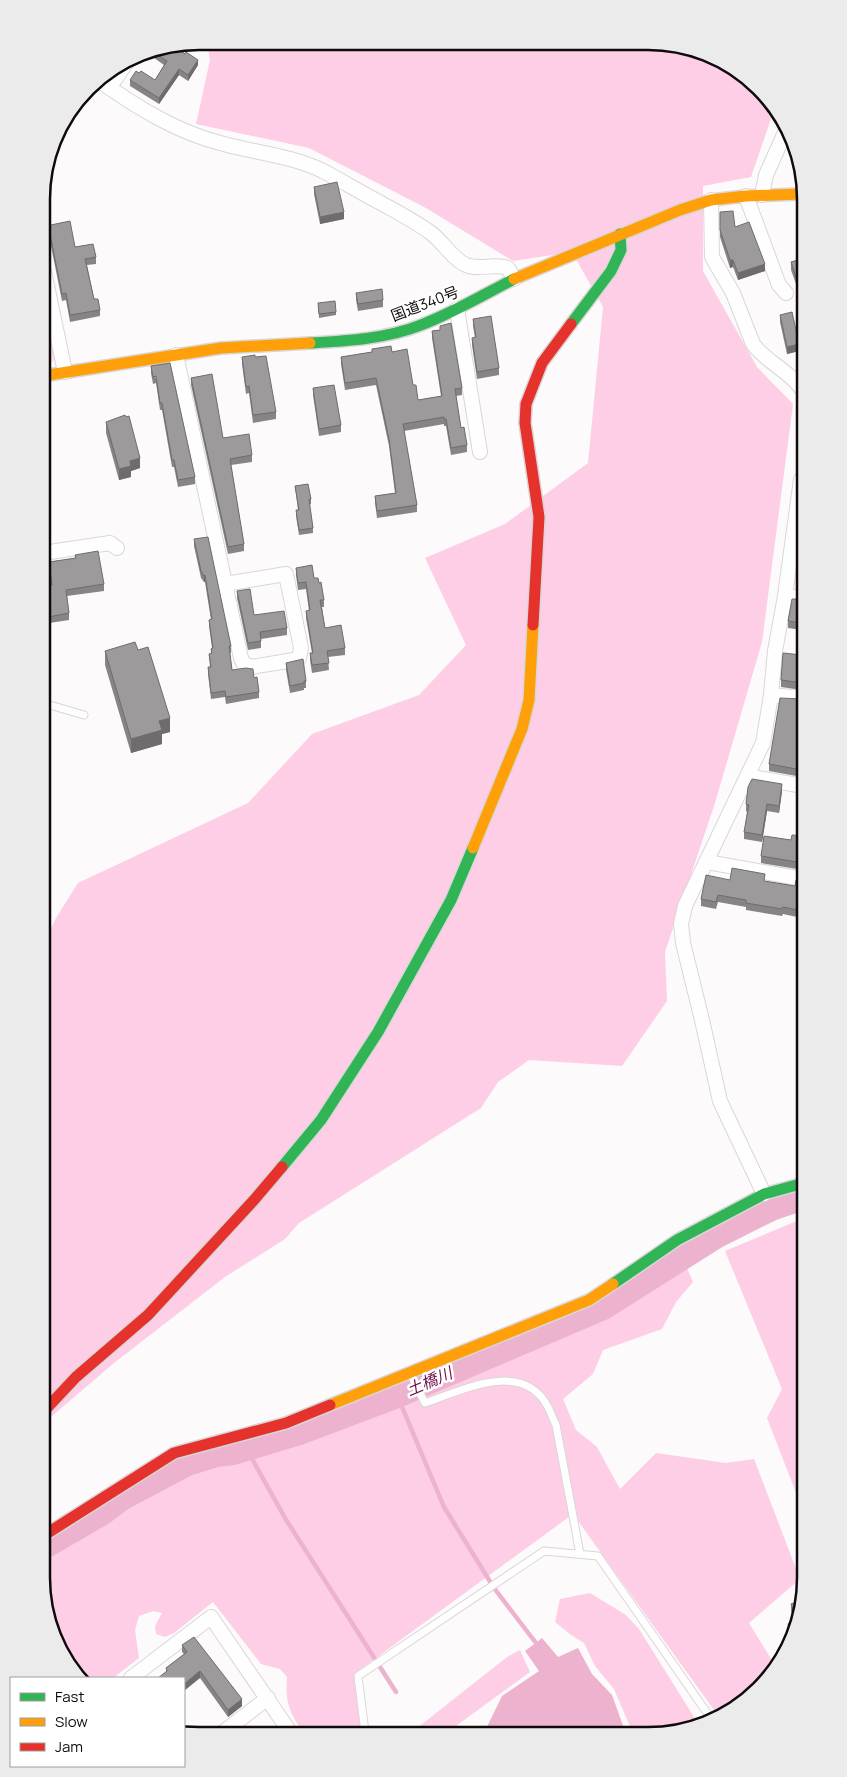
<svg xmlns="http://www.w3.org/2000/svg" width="847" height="1777" viewBox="0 0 847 1777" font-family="Manrope,'Noto Sans JP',sans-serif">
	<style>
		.green { fill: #fce1ed }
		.forest { fill: #fdcee5 }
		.water { fill: #ecb2ce }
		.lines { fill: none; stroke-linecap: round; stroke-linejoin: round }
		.stream { stroke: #ecb2ce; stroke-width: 4.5 }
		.river { stroke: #ecb2ce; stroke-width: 26 }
		.lane-casing { stroke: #dad6d8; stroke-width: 9 }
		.street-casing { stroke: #dad6d8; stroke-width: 16 }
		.fast-casing { stroke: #dad6d8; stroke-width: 14 }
		.slow-casing { stroke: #dad6d8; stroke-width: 14 }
		.jam-casing { stroke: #dad6d8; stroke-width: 14 }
		.lane { stroke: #fffefe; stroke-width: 7 }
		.street { stroke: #fffefe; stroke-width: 14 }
		.fast { stroke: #30b455; stroke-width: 11 }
		.slow { stroke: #ff9f0a; stroke-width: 11 }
		.jam { stroke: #e5322d; stroke-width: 11 }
		.wall { fill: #878485 }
		.shaded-wall { fill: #6e6c6c }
		.building { fill: #9d9a9b; stroke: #6e6c6c }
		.labels { text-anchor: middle; stroke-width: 5; stroke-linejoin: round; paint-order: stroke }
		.street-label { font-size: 15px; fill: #100a0d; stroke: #fff }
		.water-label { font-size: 16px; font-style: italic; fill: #73124d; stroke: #fff }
		.rim { fill: none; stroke: #100a0d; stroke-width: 2.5 }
	</style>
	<rect width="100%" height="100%" fill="#fcfafb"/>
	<path class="green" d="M42,299l15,62 -15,2z"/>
	<path class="forest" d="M207,41l471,3 74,37 23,26 -24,70 -48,9v85l54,96 36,37 -31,238 -47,161 -50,149 2,49 -45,65 -93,-6 -31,22 -17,26 -182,115 -14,16 -60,38 -111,86 -62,53 -6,7 -2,-480 12,-25 22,-35 170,-80 64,-69 107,-39 47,-50 -41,-87 80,-34 83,-61 15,-156 -31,-55 -59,9 -87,-53 -117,-60 -113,-24 14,-64z
		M804,1218l1,298 -38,-98 15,-29 -57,-138z
		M683,1259l10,23 -17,20 -14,27 -59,21 -10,24 -30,25 13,31 21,17 23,42 36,-36 70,10 28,-4 46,120 -51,44 27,44c-14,22 -33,39 -57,50l-146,-203 -219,160 7,58h-58c-14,-20 -18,-30 -16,-55l-7,-8 -19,-5 -48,-62 -39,31 -9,4 -9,-3 -1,-8 7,-13 -9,-2 -14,5 -4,14 4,28 -26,20h-33l-17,-21 -16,-38 -1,-68 92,-55 52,-29 50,-11 149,-51z
		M590,1593l36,22 13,14 60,96 -10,5 -57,1 -1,-2 -17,-40 -19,-23 -11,-23 -13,-8 -16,-13 5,-23z
		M520,1650l10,22 -81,59 -37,1 95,-75z"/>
	<path class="water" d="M542,1638l16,19 20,-9 14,26 20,21 13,36h-140l17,-35 37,-25 -14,-20z"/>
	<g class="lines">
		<path class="stream" d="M397,1395l47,112 50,81 42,55
			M246,1448l39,70 111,174"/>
		<path class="river" d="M46,1545l55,-32 20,-15 66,-35 29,-9 17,-2 66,-20 98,-37 206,-88 114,-72 54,-27 33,-11"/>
		<defs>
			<path id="lane" d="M43,703l41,12
				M411,1375l14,28c38,-13 98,-44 123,4 3,6 5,12 8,18l24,129
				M365,1732l-7,-56 186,-125 54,5 114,164"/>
			<path id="street" d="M97,79c39,28 81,54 127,65 33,9 68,12 99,27 19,10 37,21 56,31 18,10 36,19 52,31 12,9 20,24 33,31 13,7 30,-1 44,4l6,11
				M109,88l20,-29
				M762,195l4,-20 21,-47
				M746,196l33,89 7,8
				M711,200l1,57 21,36 20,51c13,18 35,26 48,44
				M42,262l23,110
				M457,309l23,143
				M176,355l65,303 2,5 8,4 43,-7 5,-2 2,-10 -15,-74 -61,10
				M43,553l67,-10 7,5
				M785,596l17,2
				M771,695l31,3
				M747,776l56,10
				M707,862l96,17
				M764,1194l-44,-93 -18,-81 -19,-77 -2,-19 4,-18 78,-163 8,-48 4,-44 10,-55 16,-117
				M131,1678l80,-61 79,115
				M222,1733l46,-35"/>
			<path id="fast" d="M571,324l40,-53 10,-21 -1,-16
				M310,343c36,-2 76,-4 111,-18 32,-12 62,-30 93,-46
				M282,1167l39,-47 57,-88 73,-132 22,-52
				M613,1284l64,-44 87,-46 40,-11"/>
			<path id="slow" d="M514,279l166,-69 31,-10 35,-4 54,-2
				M42,376l179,-28 89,-5
				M473,848l49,-119 7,-29 4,-75
				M330,1405l259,-105 24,-16"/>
			<path id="jam" d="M533,625l6,-108 -14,-94 1,-19 16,-41 29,-39
				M46,1409l30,-32 72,-62 106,-115 28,-33
				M46,1534l128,-81 112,-30 44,-18"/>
		</defs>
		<use href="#lane" class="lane-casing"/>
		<use href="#street" class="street-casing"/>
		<use href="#fast" class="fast-casing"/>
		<use href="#slow" class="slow-casing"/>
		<use href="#jam" class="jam-casing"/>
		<use href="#lane" class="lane"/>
		<use href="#street" class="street"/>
		<use href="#fast" class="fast"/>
		<use href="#slow" class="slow"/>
		<use href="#jam" class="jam"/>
	</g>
	<path class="wall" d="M174,46l24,19 -10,16 -9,-6 -20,29 -29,-18v-6l9,-7 16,7 9,-15 -14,-10v-4z
		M314,187l30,32 -24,5 -6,-30z
		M720,212l15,15 30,44 -27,9 -5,-13 -3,1 -10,-31z
		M46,226l29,21 21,10v7l-9,1 7,34 6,11v6l-30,6 -4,-22 -4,1 -11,-55h-2l-3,-13z
		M801,259v23l-5,2 -5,-14v-8z
		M356,293l27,7v7l-25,4 -2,-11z
		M318,303l18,9v3l-17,3z
		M780,315l19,36 -12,3 -7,-32z
		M473,319l26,49v7l-22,4 -5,-34v-7h3l-2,-12z
		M440,326l22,62v7l-6,1 5,32 6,17v7l-16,3 -5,-29h-2v-2l-40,7 13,74v7l-40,6 -2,-15v-7l20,-3 -6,-47 -13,-61 -31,5 -4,-26v-7l31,-5v-3l20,3 21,33 5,15 23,-4 -9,-58v-7l8,-1z
		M242,357l34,55v7l-23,4 -4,-30 -3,1 -4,-30z
		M151,366l44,111v7l-17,3 -4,-20h-2l-10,-57h-2l-4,-27 -3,1 -2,-11z
		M191,378l32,60 29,17v7l-21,3 13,79v7l-16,3 -37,-169z
		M313,388l28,37v7l-22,4 -6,-41z
		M106,422l34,46 -9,3v6l-12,3 -13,-47z
		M295,486l16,13v5l-2,1 4,23v5l-14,2 -3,-19v-6h2z
		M194,539l37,107v7h-1l2,17 22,8 5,14v6l-33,6 -1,-7 -14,2 -3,-25v-7h2l-1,-13 2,-1v-4l1,-1 -3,-22v-6h2l-6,-38h-1l-3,-4 -7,-32z
		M75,555l29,29v7l-37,5 2,17v7l-26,4v-37l8,-2 -2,-17v-6l26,-4z
		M296,568l18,10 5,5 5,17v7h-2l3,21 20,20v7l-17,2 1,13 -17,3 -2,-13v-7h2l-6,-35v-7h3l-3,-22 -8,1 -2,-15z
		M237,591l17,24 33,13v7l-26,4v9l-13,2 -11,-52z
		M802,599v31l-14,-2v-7z
		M138,650l32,82 -8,2v10l-31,9 -26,-88v-14z
		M802,661v29l-21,-3v-7z
		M286,663l20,18v7h-2v2l-14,3 -4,-23z
		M802,699v78l-33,-6v-7z
		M782,791l-3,22 -12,-2 -5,31 -18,-3v-7l3,-20 -1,-1v-7z
		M803,836v34l-42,-7v-7l30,-16z
		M730,880l35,1 30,5 8,-6 -1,38 -19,-4 -1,2 -36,-6v-3l-28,-5 -2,7 -15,-3v-7z
		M803,1600l-9,38 -2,3 -4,-10v-7l7,-3 -4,-10v-7z
		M182,1645l60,61 -14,11 -28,-39 -34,-6v-4l18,-14 -2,-2z"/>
	<path class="shaded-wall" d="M198,60v5l-10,16v-6z
		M179,69v6l-20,29v-6z
		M344,212v7l-24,5v-7z
		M51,239v7h-2v-6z
		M730,260h3v7l-3,1z
		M765,264v7l-27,9v-7z
		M801,275v7l-5,2v-7z
		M799,344v7l-12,3v-7z
		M140,458v10l-9,3v6l-12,3v-11l11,-8z
		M205,575v7h-1v-6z
		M170,718v14l-8,2v10l-31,9v-14l28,-18z
		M782,784v7l-3,22v-7z
		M767,804v7l-5,31v-7z
		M200,1671v7l-16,13v-7z
		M242,1699v7l-14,11v-7z"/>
	<path class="building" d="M174,46l11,8 1,-2 12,8 -10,15 -9,-6 -20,29 -29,-18 6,-9 3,2 2,-2 14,9 12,-19 -15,-10z
		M337,182l7,30 -24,5 -6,-30z
		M733,211l2,16 14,-5 16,42 -27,9 -5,-13h-3l-10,-30v-18z
		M70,221l5,26 18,-3 3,13 -11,2 9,40h4l2,11 -30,5 -4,-22 -4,1 -11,-55 -2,1 -3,-14z
		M801,259v16l-5,2 -5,-15z
		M382,289l1,11 -25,4 -2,-11z
		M335,301l1,11 -17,2 -1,-11z
		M792,312l7,32 -12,3 -7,-32z
		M491,316l8,52 -22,4 -5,-34 4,-1 -3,-18z
		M451,323l11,65 -7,1 6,39 3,-1 3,18 -16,3 -5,-29h-2v-2l-41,7 14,81 -40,6 -2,-15 21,-3 -7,-54 -13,-61 -31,5 -4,-26 31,-5v-3l19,-3 1,6 15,-3 6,36h3l2,15 24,-4 -10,-65 8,-1v-4z
		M255,355v2l11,-1 10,56 -23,3 -4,-29 -3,1 -4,-30z
		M170,363l25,114 -17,3 -4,-20h-2l-10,-57h-2l-4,-27 -3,1 -2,-11z
		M212,374l11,64 26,-4 3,21 -22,4 14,85 -16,3 -37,-169z
		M334,385l7,40 -22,4 -6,-41z
		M125,415l1,2 3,-1 11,42 -10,3 1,5 -12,3 -13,-47z
		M308,484l3,15h-2l4,29 -14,2 -3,-20h3l-4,-24z
		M208,537l23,109h-2l3,24 14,-2 7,1 1,9 3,-1 2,15 -33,5 -1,-6 -14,2 -3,-26h3l-2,-13 3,-1 -1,-4 2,-1 -4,-28 3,-1 -7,-44 -1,1 -3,-5 -7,-32z
		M98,551l6,33 -38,6 3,23 -26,5v-31l9,-2 -3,-23 27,-4 -1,-3z
		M312,565l2,13h4l1,5 2,-1 3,18h-4l5,28 16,-3 4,23 -18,3 2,12 -17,2 -2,-12h3l-7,-42 4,-1 -4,-28 -8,1 -2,-15z
		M250,589l4,26 30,-4 3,17 -27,4 1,9 -13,2 -11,-52z
		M792,599h10v24l-14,-2z
		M135,642l3,8 10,-3 22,71 -11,3 3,9 -31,9 -26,-88z
		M783,653l19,2 -1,6h1v22l-21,-3z
		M303,659l3,22h-2v2l-14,3 -4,-23z
		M780,698l22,1v71l-33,-6z
		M752,779l30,5 -3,22 -12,-2 -5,31 -18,-3 5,-27 -3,-1 2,-17z
		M792,835l11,1v27l-42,-7 3,-20 27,4z
		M732,868l33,6 -1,7 31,5 1,-6h7v26l-1,5 -19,-4 -1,2 -36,-6v-3l-28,-5 -2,7 -15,-3 5,-24 24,5z
		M803,1600l-9,35 -1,1 -5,-12 9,-4 -6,-16z
		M194,1637l48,62 -14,11 -28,-39 -16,13v-6h-26l9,-7 -1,-3 21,-16 -5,-7z
		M184,1724l5,7 -2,2h-3z"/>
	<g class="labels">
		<g class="street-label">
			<text transform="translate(425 304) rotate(-21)" y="5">国道340号</text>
		</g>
		<g class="water-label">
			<text transform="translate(429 1381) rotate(-23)" y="6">土橋川</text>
		</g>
	</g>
	<path d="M0 0H847V1777H0ZM199 50H648A149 149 0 0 1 797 199V1578A149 149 0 0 1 648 1727H199A149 149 0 0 1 50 1578V199A149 149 0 0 1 199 50Z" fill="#ecebec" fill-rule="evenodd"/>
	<path class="rim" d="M199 50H648A149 149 0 0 1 797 199V1578A149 149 0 0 1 648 1727H199A149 149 0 0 1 50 1578V199A149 149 0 0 1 199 50Z"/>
	<rect x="10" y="1677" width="175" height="90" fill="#ffffff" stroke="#9f9d9e"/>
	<rect x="20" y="1693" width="25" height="8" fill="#30b455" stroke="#9f9d9e"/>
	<text x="55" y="1702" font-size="15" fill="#100a0d">Fast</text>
	<rect x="20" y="1718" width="25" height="8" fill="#ff9f0a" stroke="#9f9d9e"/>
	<text x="55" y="1727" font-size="15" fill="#100a0d">Slow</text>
	<rect x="20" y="1743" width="25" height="8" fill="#e5322d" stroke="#9f9d9e"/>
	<text x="55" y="1752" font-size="15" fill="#100a0d">Jam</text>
</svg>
